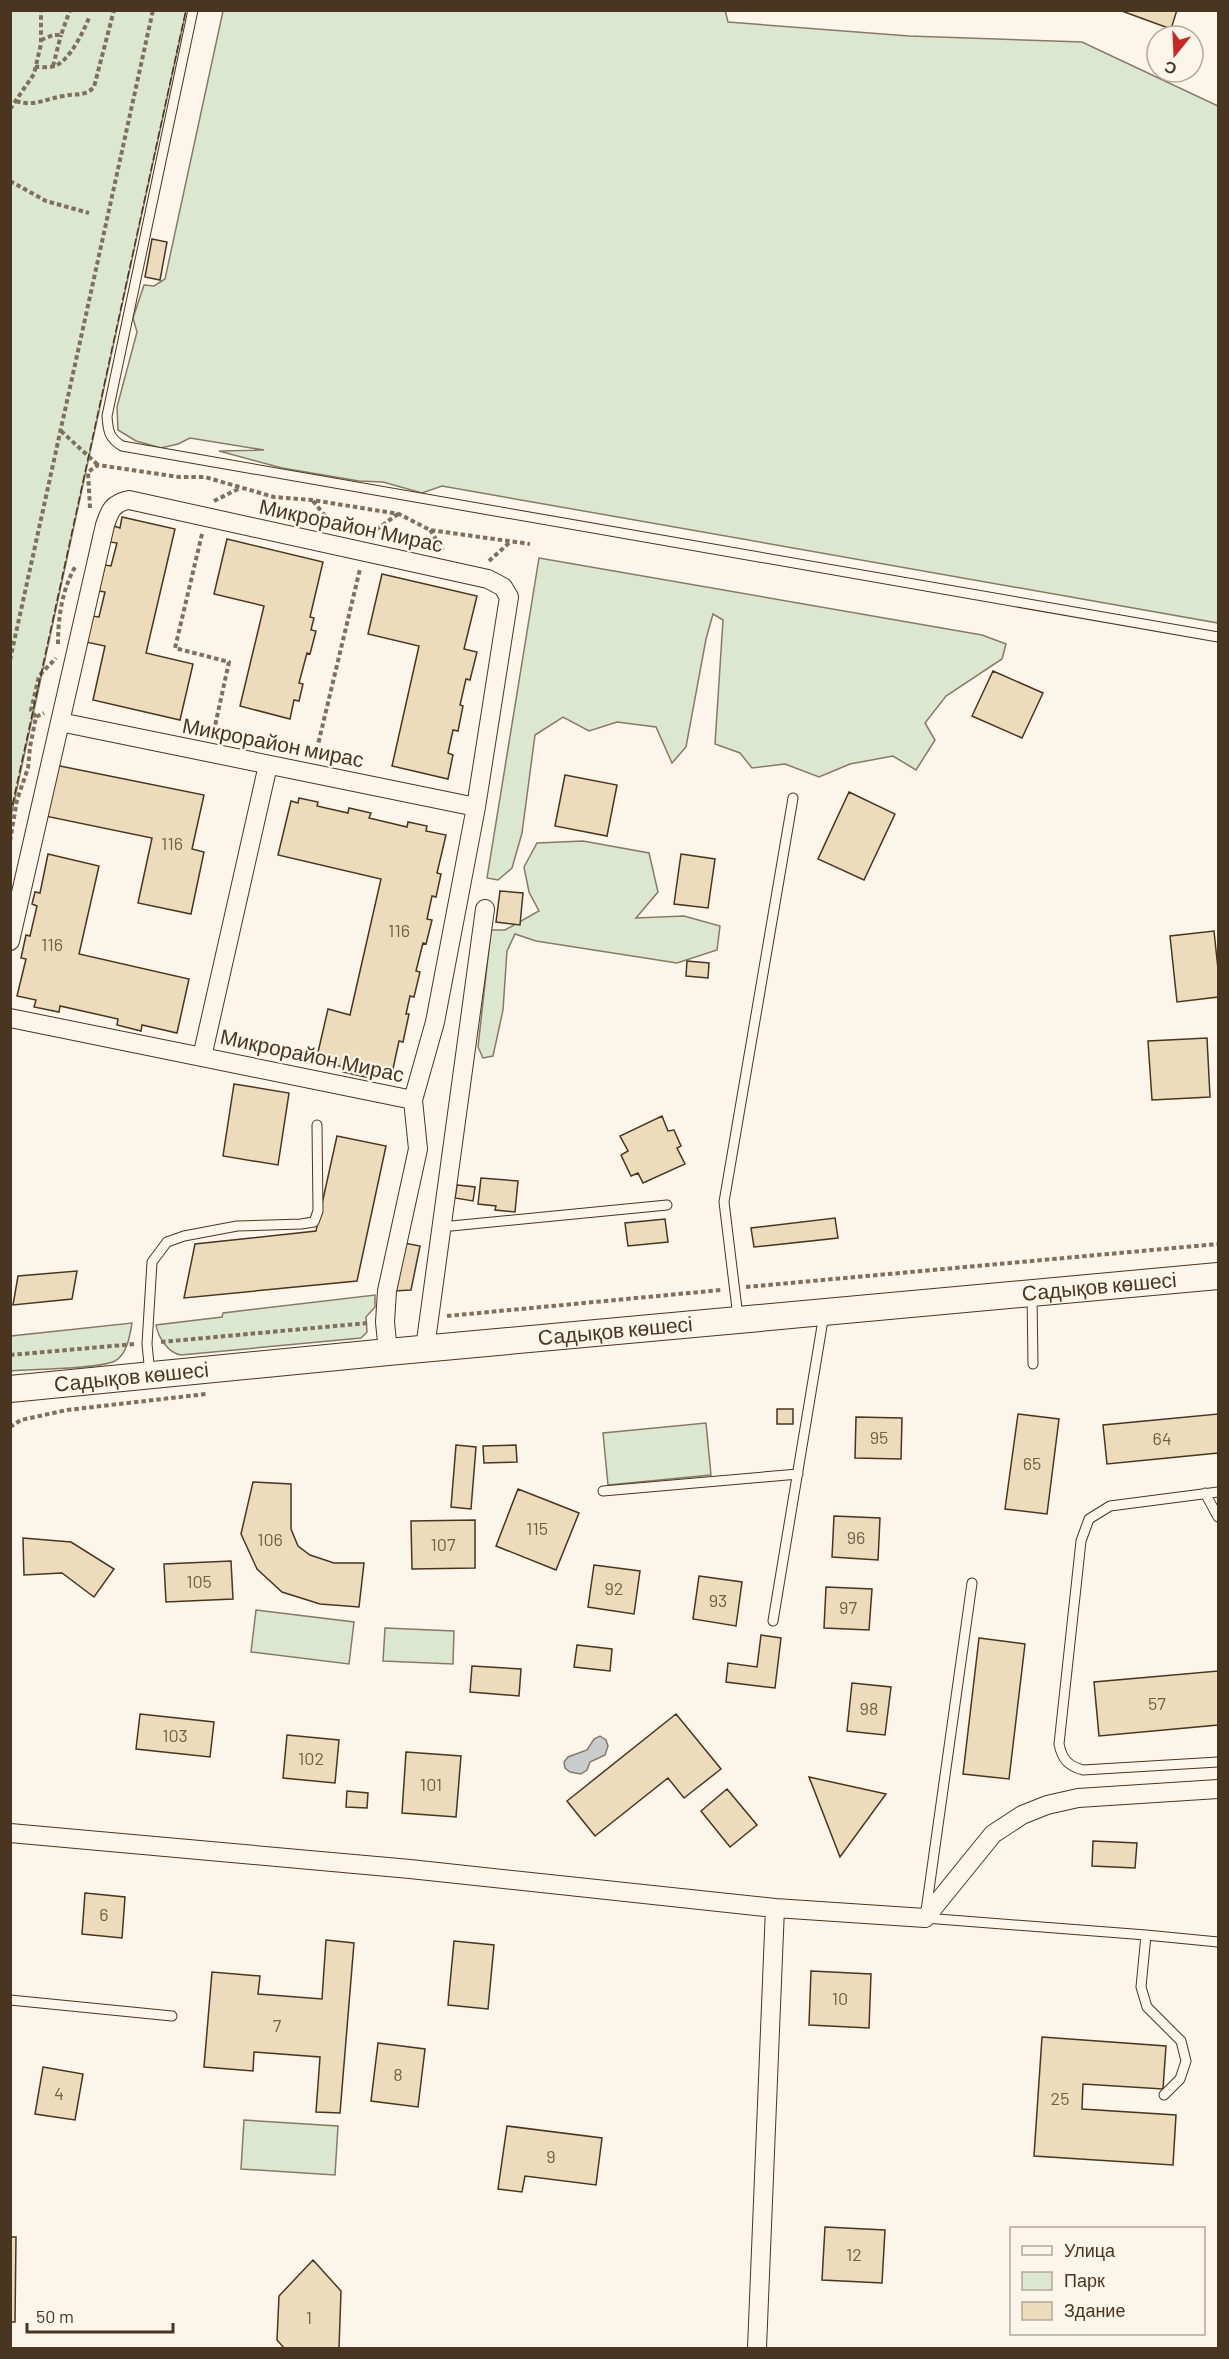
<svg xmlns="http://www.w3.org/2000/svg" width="1229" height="2359" viewBox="0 0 1229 2359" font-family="Barlow,sans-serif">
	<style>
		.green { fill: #dce7d0; stroke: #887966; stroke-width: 1.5 }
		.water { fill: #c9cecd; stroke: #887966; stroke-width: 1.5 }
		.building { fill: #ecdcbc; stroke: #4a3520; stroke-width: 1.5 }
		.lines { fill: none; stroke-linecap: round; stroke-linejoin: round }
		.lane-casing { stroke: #4a3520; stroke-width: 11 }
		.street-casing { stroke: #4a3520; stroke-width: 20 }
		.secondary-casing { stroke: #4a3520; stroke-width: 28 }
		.path { stroke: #7f6f5c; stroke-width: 4; stroke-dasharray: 4.5 3; stroke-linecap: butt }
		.lane { stroke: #fbf6e9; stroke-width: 9 }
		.street { stroke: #fbf6e9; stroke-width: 18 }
		.secondary { stroke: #fbf6e9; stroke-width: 26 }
		.fence { stroke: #4a3520; stroke-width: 1.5; stroke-dasharray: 8 3; stroke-linecap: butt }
		.labels { text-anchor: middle; stroke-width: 4.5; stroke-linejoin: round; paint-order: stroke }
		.number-label { font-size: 18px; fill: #725f47 }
		.street-label { font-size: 21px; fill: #4a3520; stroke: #fbf6e9 }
	</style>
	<rect width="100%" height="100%" fill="#fbf6e9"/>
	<path class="green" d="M11,10l175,1 -175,805 -1,-805z
		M725,10l3,12 181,14 173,6 136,64v517l-776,-137 -20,7 -39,-11 -24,-1 -77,-13 -63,-17 45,-1 -74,-12 -12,6 -17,4 -25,-7 -18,-11 -1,-23 20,-75 -4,-14 11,-33 10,1 11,-7 58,-268z
		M539,558l443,77 24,9 -4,15 -56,37 -21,27 10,17 -19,30 -23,-14 -43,8 -31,13 -34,-13 -33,4 -12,-15 -25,-9 8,-124 -10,-6 -7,25 -20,108 -14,16 -16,-36 -39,-5 -28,9 -26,-14 -28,18 -13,98 -10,35 -14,12 -11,-2z
		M583,841l66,12 9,39 -22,26 48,-2 36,10 -3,24 -40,13 -141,-22 -21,-7 -8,17 -4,59 -10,46 -10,2 -5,-11 13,-117h14l34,-19 -10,-19 -5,-25 13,-24z
		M375,1295v12l-9,10 1,15 -6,6 -180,17c-13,-2 -23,-18 -25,-30l66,-8 1,-4z
		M132,1323c-2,12 -5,32 -17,38 -17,8 -82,8 -104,10v-35z
		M706,1423l5,52 -103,10 -5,-52z
		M256,1610l98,12 -5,42 -98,-12z
		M385,1628l69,3 -1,33 -70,-3z
		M244,2120l94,6 -3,49 -94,-6z"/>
	<path class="water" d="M600,1736l6,4 2,6 -3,9 -15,7 -3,8 -6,4 -11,-2 -5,-4 -1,-6 4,-5 19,-7 7,-11z"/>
	<path class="building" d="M1119,10h58l-6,19z
		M152,239l15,3 -7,38 -15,-3z
		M122,517l53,12 -29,124 47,11 -13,56 -87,-20 12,-54 -19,-4 6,-26 7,1 6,-25 -6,-1 6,-26 6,1 6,-23 -7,-1 4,-16 6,2z
		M227,539l96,23 -13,55 4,1 -3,12 5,1 -6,23 -3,-1 -8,30 4,1 -4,17 -5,-1 -4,19 -50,-13 24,-100 -50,-12z
		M382,574l95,22 -13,53 13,3 -7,28 -4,-1 -6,26 3,1 -5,25 -5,-1 -5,23 5,2 -5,24 -56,-13 27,-120 -51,-12z
		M993,671l50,22 -21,45 -50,-22z
		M55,765l149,30 -12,54 12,3 -13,62 -53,-11 14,-65 -107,-22z
		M565,775l52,10 -10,51 -52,-10z
		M849,792l46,22 -31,66 -46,-21z
		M299,798l19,4 -1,4 31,7 1,-5 22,5 -2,5 38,9 1,-5 19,4 -1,5 20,4 -9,38 4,1 -5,23 -4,-1 -5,23 5,1 -6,24 -3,-1 -7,28 4,1 -6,25 -4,-1 -4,18h3l-6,28 -4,-1 -8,37 -24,-5 -1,4 -23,-5 1,-5 -28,-6 12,-52 22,6 31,-136 -103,-24 13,-54 7,2z
		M48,854l51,12 -20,88 110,25 -12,54 -35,-8 -1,6 -24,-6 1,-6 -58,-13 -1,6 -25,-5 2,-7 -19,-4 9,-37 -5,-1 5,-23 4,1 7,-30 -5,-2 3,-12 5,1z
		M681,854l34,5 -7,49 -34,-4z
		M500,891l23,2 -3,32 -24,-3z
		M1214,931l4,38v28l-41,5 -7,-66z
		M687,961l22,2 -1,15 -22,-2z
		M1207,1038l3,59 -58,3 -4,-59z
		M234,1084l55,9 -11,72 -55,-9z
		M662,1116l6,15 6,-1 7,16 -4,2 8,16 -42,19 -5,-10 -7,3 -10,-21 7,-4 -8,-15z
		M337,1136l49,10 -29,135 -173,17 11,-54 121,-13z
		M481,1178l37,3 -3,31 -20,-2 1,-4 -18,-2z
		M457,1185l18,2 -2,14 -18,-3z
		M835,1218l3,20 -84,9 -3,-19z
		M665,1219l3,23 -40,4 -3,-23z
		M404,1243l16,3 -9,44 -17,1z
		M77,1271l-5,28 -59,6 5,-29z
		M777,1409h16v15h-16z
		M1018,1414l41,5 -12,95 -42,-5z
		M1218,1414v39l-111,11 -4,-39z
		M856,1417l46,1 -1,41 -46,-1z
		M456,1445l20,2 -5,62 -20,-2z
		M516,1445l1,17 -33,1 -1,-17z
		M253,1482l38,2v45l7,17 12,9 24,8h30l-5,44 -39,-3 -38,-12 -25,-23 -16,-35z
		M518,1489l61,24 -23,57 -60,-24z
		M834,1516l46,2 -2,42 -46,-3z
		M475,1520v48l-63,1 -1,-48z
		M23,1538l48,4 43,27 -20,28 -32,-24 -38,2z
		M231,1561l2,38 -67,3 -2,-38z
		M594,1565l46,6 -6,43 -46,-7z
		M699,1576l43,6 -6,44 -43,-7z
		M826,1587l46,2 -3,41 -45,-2z
		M761,1635l20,3 -6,50 -49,-6 2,-19 29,4z
		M979,1638l46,6 -16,135 -46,-5z
		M577,1645l35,4 -2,22 -36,-4z
		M472,1666l49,3 -2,27 -49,-4z
		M1218,1671v54l-119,11 -5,-54z
		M852,1683l39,4 -6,48 -38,-4z
		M140,1714l74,8 -4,35 -74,-8z
		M676,1714l45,55 -37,29 -16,-20 -73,58 -28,-35z
		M287,1735l52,5 -4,43 -52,-5z
		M406,1752l55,4 -5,61 -54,-4z
		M809,1777l77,17 -46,63z
		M727,1789l30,36 -27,22 -29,-36z
		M347,1791l21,2 -1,15 -21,-1z
		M1093,1841l44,2 -2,25 -43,-2z
		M85,1893l40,4 -3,41 -40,-4z
		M326,1940l28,3 -14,170 -24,-1 4,-55 -66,-5 -1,19 -49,-4 8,-95 48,4 -2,18 64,5z
		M454,1941l40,4 -6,64 -40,-4z
		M811,1971l60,3 -2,54 -60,-3z
		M1042,2037l124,9 -3,43 -80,-5 -1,25 94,6 -3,50 -139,-9z
		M378,2043l47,6 -7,58 -47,-6z
		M43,2067l40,7 -8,46 -40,-6z
		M507,2126l95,12 -6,47 -71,-9 -3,16 -24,-3z
		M825,2227l60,3 -3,53 -60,-3z
		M10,2237h6l-1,85h-5z
		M313,2260l28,31 -2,57h-55l-7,-8 2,-44z"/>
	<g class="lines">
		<defs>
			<path id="lane" d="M193,10l-86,406c1,15 2,22 15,30l1096,191
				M441,1227l226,-22
				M1032,1295l1,69
				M738,1317l-14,-115 69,-404
				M150,1374l-3,-30 5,-82 15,-20 17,-6 53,-10 64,-2 13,-2 4,-11 -1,-86
				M603,1491l195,-17
				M1218,1492l-108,14 -21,13 -8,22 -22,203c3,15 9,22 24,26l135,-8
				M1205,1493l13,24
				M972,1583l-47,335 221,17 -5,52 6,20 34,34 5,20 -6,18 -16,16
				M773,1621l51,-307
				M1146,1935l72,7
				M10,2000l162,16"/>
			<path id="street" d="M60,722l416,85
				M10,941l95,-416c5,-15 8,-22 24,-25l359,79 15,8 6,10 -33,210 -41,215 -22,78 5,49 -31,142 -2,31 3,30
				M10,1018l403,82
				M202,1057l66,-292
				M425,1348l60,-439
				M10,1833l400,36 365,39 150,10 68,-84 29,-19 25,-10 31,-7 140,-9
				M757,2348l18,-440"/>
			<g id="secondary">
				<path id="s1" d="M10,1389l378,-37 830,-76"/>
			</g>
		</defs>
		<use href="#lane" class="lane-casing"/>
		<use href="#street" class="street-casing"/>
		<use href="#secondary" class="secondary-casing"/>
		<path class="path" d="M41,40l12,-5h8l9,-25
			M53,66l8,-31
			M35,67c6,0 15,1 20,-1 15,-6 28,-34 34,-48
			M16,101c18,6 29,-2 47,-5 12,-3 22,1 31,-9l20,-77
			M10,109l24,-35 7,-30v-34
			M10,181l36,20 43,12
			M61,431l37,34
			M214,501l26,-13
			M313,501l20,25
			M90,508l-2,-36 10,-7 81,12h26l69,20 38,3 87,14 31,16 100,14
			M430,530l13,20
			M202,534l-27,114 54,14 -16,73
			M370,534l28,-20
			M489,561l21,-19
			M58,644c0,-26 4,-54 17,-77
			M10,660l143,-650
			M36,717l-5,-7 8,-34 17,-18
			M315,757l45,-188
			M10,841l7,-41 11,-32 2,-21 6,-30 8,-4
			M746,1287l472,-43
			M447,1316l274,-26
			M161,1342l207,-19
			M10,1355l125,-11
			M10,1427l11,-7 46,-10 139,-16"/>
		<use href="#lane" class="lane"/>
		<use href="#street" class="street"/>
		<use href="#secondary" class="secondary"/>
		<path class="fence" d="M10,816l176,-806"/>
	</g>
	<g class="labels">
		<g class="number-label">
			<text x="172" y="850">116</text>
			<text x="399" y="937">116</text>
			<text x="52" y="951">116</text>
			<text x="879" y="1444">95</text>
			<text x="1162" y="1445">64</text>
			<text x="1032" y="1470">65</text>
			<text x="537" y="1535">115</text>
			<text x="856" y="1544">96</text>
			<text x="270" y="1546">106</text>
			<text x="443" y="1551">107</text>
			<text x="199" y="1588">105</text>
			<text x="614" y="1595">92</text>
			<text x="718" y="1607">93</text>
			<text x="848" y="1614">97</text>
			<text x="1157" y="1710">57</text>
			<text x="869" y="1715">98</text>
			<text x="175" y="1742">103</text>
			<text x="311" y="1765">102</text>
			<text x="431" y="1791">101</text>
			<text x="104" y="1921">6</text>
			<text x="840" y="2005">10</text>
			<text x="277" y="2032">7</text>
			<text x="398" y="2081">8</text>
			<text x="59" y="2100">4</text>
			<text x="1060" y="2105">25</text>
			<text x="551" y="2163">9</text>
			<text x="854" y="2261">12</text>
			<text x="309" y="2324">1</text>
		</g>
		<g class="street-label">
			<text transform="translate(351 526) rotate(12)" y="7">Микрорайон Мирас</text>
			<text transform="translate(273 743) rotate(11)" y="7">Микрорайон мирас</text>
			<text transform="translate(312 1056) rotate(12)" y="7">Микрорайон Мирас</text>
			<text dy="7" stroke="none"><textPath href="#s1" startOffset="1094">Садықов көшесі</textPath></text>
			<text dy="7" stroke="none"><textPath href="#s1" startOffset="608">Садықов көшесі</textPath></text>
			<text dy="7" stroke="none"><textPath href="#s1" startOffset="122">Садықов көшесі</textPath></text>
		</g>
	</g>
	<rect width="1229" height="2359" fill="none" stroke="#4a3520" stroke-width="24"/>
	<rect x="1010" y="2227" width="195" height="108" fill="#fbf6e9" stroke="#b4a999" stroke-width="1.5"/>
	<rect x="1022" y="2246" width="30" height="9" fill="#fbf6e9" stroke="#b4a999" stroke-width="1.5"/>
	<text x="1064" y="2257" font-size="18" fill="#4a3520">Улица</text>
	<rect x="1022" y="2272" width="30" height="18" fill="#dce7d0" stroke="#b4a999" stroke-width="1.5"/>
	<text x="1064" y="2287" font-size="18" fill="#4a3520">Парк</text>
	<rect x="1022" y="2302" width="30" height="18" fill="#ecdcbc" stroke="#b4a999" stroke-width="1.5"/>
	<text x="1064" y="2317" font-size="18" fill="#4a3520">Здание</text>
	<g transform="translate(1175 54) rotate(198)"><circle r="28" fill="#fbf6e9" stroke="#b4a999" stroke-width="1.5"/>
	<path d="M0-4.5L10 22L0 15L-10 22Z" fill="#c62828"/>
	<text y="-9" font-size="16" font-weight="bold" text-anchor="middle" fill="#4a3520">С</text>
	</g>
	<path d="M27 2323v9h146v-9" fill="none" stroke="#4a3520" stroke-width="3"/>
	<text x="36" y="2323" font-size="18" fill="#4a3520" stroke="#fbf6e9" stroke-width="4.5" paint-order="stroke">50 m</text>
</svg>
